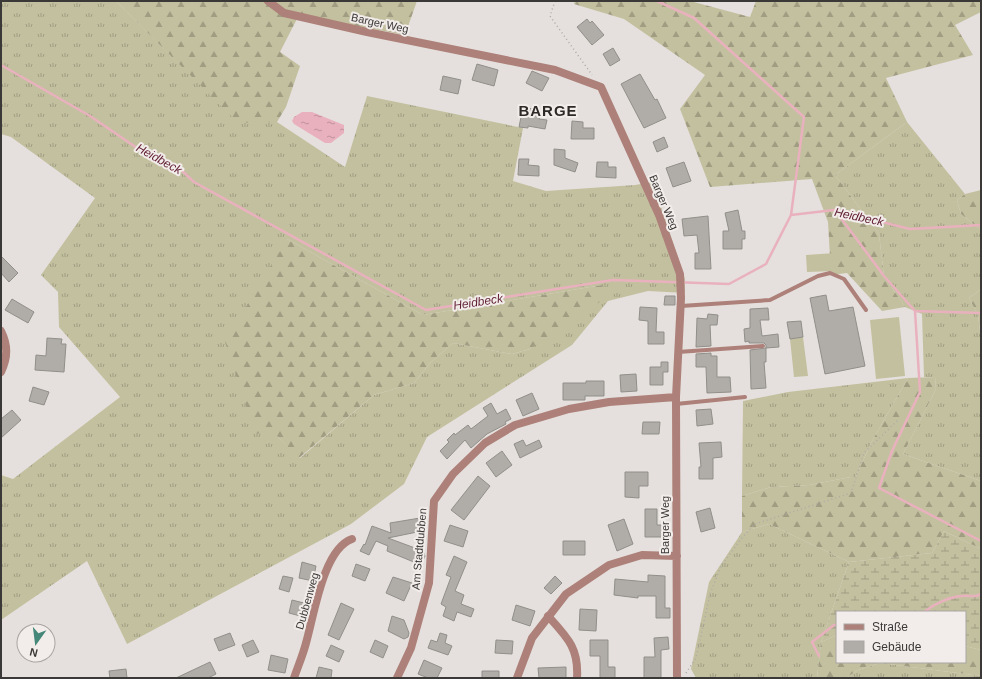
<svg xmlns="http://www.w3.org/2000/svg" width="982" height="679" viewBox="0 0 982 679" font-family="Helvetica,sans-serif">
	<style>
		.grass { fill: url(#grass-tufts); fill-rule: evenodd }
		.forest { fill: url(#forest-firs) }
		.wetland { fill: url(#wetland-marsh) }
		.pitch { fill: #c3c09f }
		.water { fill: url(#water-ripples) }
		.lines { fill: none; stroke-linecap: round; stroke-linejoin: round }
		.stream { stroke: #e9b1be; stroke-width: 2.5 }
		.building { fill: #b0ada8; stroke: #918f8a }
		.path { stroke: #aeaaa8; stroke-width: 1.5; stroke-dasharray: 1 3; stroke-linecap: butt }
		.service { stroke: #ad8079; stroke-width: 4 }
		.minor { stroke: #ad8079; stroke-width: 8 }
		.labels { text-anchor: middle; stroke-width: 4; stroke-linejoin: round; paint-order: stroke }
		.street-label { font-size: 11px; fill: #3b3938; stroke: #f2edea }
		.water-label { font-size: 12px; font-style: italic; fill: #601e34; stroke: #f2edea }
		.district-label { font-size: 15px; font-weight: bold; letter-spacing: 1px; fill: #2d2927; stroke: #f2edea }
	</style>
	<defs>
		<pattern id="grass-tufts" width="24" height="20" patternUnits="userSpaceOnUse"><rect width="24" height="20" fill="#c3c09f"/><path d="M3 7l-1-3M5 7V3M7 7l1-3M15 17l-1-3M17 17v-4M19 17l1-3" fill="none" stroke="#a09d83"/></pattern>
		<pattern id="forest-firs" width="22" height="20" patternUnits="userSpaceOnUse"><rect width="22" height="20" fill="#c3c09f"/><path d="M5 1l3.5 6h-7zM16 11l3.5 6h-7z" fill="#a09d83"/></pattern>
		<pattern id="wetland-marsh" width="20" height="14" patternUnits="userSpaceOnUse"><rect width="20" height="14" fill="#c3c09f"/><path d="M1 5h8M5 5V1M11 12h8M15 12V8" fill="none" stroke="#a09d83"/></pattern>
		<pattern id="water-ripples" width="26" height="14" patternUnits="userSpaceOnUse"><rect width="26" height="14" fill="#e9b1be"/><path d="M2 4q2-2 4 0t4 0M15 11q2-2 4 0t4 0" fill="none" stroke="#be919b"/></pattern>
	</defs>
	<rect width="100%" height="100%" fill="#e5e0dd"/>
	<path class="grass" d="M1,1h115l122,121h39l68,45 22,-71 156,32 -10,53 33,10 89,-6 18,-3 32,97v14l-37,-2 -40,10 -36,44 -145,92 -23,47 -53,40 -224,120 -40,-83 -86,59v-145l12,4 107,-82 -61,-70 -1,-35 -17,-17 54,-77 -84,-61 -10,-3zM287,239l136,76 179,-30 -72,64 -18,5 -59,-11 -23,20 -16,20 -40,12 -74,63 -23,-22z
		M907,122l58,72 -8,6 4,14 20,16v59l-12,9 9,17 3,25v141l-78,-27 33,-65 -1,-12h-11l-2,-63 -17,-7 -21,-31 -5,-42 -44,-59z
		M908,378l-36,63 -16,35 -47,9 -38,2 -29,9 1,-95 45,-9z
		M769,524l80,38 -28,80 -4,36h-121l-5,-9 18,-87 33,-50z
		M880,663l101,13v2h-135l12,-8z"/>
	<path class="forest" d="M116,1h301l-12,34 -106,-20 -19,37 20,14 -14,41 -9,15 -39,1z
		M575,1h115l60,16 6,-16h225v11l-26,13 18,30 -87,23 21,44 -72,53 44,59 5,42 21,31 -23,4 -35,-38 -16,2 -3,-53 -16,-43 -102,8 -30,-78 25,-34 -81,-56 -50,-15z
		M981,190v40l-20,-16 -4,-14 8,-6z
		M287,239l136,76 179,-30 2,14 -74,50 -18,5 -59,-11 -23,20 -16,20 -40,12 -75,63 -22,-22 -22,-3 -30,-91z
		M981,289v51l-3,-25 -9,-17z
		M935,377l1,12 -33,65 78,27v68l-37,-18 -12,22 -83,9 -80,-38 -27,8v-36l29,-9 38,-2 47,-9 16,-35 36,-63z
		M837,635v27h128v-16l16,4v26l-101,-13 -22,7 -12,8h-29l4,-36z"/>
	<path class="wetland" d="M944,531l37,18v101l-16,-4v-34h-128v23l-16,7 28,-80 83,-9z"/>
	<path class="pitch" d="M835,253l1,18 -29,1 -1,-17z
		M899,317l6,59 -29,3 -6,-59z
		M803,337l5,39 -14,1 -4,-38z"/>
	<path class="water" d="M302,112h10l32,13v8l-13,10h-6l-31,-19 -2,-3 2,-4z"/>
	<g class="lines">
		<path class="stream" d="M657,1l37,17 110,99 -13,98
			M1,65l89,51 47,32 22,9 21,12 14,13 232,128 187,-30 116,4 37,-20 25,-49 43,-5 76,19 71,-4
			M835,210l49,66 31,35 5,81 -28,59 -13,37 102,53
			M915,311l66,2
			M924,612c10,-8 25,-15 38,-16 7,-1 14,2 19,-2
			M819,656l-7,-14 22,-17h3"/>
	</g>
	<path class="building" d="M587,19l3,4 2,-2 12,14 -12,10 -15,-18z
		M613,48l7,12 -10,6 -7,-12z
		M477,64l21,6 -4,16 -22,-6z
		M532,71l17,7 -7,13 -16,-8z
		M640,74l15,26 2,-1 9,19 -22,10 -23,-44z
		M443,76l18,4 -3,14 -18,-4z
		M523,107l10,2 -1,5 8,2 -1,3 8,1 -2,9 -17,-3v2l-9,-1z
		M572,121l11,1v6h11v11h-23z
		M664,137l4,10 -11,5 -4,-10z
		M554,149l11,1v8l13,5 -3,9 -21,-7z
		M519,159h10l-1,6 11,1v10l-21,-1z
		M597,162h11v5h8v11l-20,-1z
		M684,162l7,19 -18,6 -7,-19z
		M738,210l4,21h3v8h-3v10h-19v-18h6l-4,-18z
		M708,216l3,53h-16v-16h4l-2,-18 -13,1 -2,-17z
		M1,256l17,17 -9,9 -8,-9z
		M826,295l3,16 24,-4 12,59 -40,8 -15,-76z
		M665,296h10v9h-11z
		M12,299l22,13 -6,11 -23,-13z
		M640,307l17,1 -1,24h8v12h-16v-23l-9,-1z
		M768,308l1,12h-9l2,16 16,-2 1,13 -13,1v-3l-2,-2h-15v-2l-4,1 -1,-13 6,-1v-19z
		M708,314l10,1 -1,10h-7l1,21 -15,1 1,-29 10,1z
		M801,321l2,16 -13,2 -3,-17z
		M47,338l15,1 -1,5h5l-2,28 -29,-2 1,-15 10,1z
		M766,348v14h-2l2,26 -15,1 -1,-39z
		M711,353v3h6v21h13l1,15 -24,1 -1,-26h-10v-13z
		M661,362h7v10h-5v13h-13v-18h11z
		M636,374l1,17 -16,1 -1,-17z
		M586,381h18v15h-19v4h-22v-17h23z
		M33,387l16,5 -5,13 -15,-4z
		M532,393l7,16 -16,7 -7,-16z
		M491,403l6,11 9,-5 5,10 -6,3 1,2 -19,10 -16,14 -6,-8 -18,19 -7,-8 9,-9 -2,-2 7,-7 1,2 13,-10 3,4 17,-13 -5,-8z
		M711,409l2,15 -16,2 -1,-16z
		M12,410l9,10 -20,18v-19z
		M643,422h17l-1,12h-17z
		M523,440l3,6 13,-6 3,7 -22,11 -6,-14z
		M721,442l1,15 -9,1v21h-14v-12h2l-2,-24z
		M502,451l10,14 -16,12 -10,-14z
		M625,472h23v14h-9v12l-14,-1z
		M478,476l12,10 -26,34 -13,-10z
		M710,508l5,20 -14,4 -5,-20z
		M645,509h12v16h6v12h-18z
		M420,518l2,13 -34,7 35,13 2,5 -4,9 -34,-14 1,-5 -12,-5 -7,14 -9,-4 4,-7 1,1 7,-19 19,7 -1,-10z
		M624,519l9,25 -16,7 -9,-26z
		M450,525l18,6 -5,16 -19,-6z
		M563,541h22v14h-22z
		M454,556l13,6 -12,29 9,4 -3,9 13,5 -3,8 -14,-5 -3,9 -11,-5 3,-9 -5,-3 10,-27 -5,-2z
		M302,562l14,4 -3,15 -14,-3z
		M356,564l14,5 -5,12 -13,-5z
		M648,575l17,1v32h5v10h-14v-22h-18v2l-24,-3 1,-16 33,3z
		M283,576l10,2 -4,14 -10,-3z
		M555,576l7,7 -11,11 -7,-6z
		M393,577l19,6 -8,18 -18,-8z
		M292,600l16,4 -4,13 -15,-4z
		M341,603l13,6 -15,31 -11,-5z
		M516,605l19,6 -5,15 -18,-6z
		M580,609l17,1 -1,21 -17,-1z
		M392,616l12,4 5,13 -1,4 -4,2 -16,-8z
		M230,633l5,12 -16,6 -5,-12z
		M440,633l7,2 -2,8 7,3 -4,9 -20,-7 3,-8 6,2z
		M668,637l1,12 -8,1v28h-17v-21h11l-1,-19z
		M253,640l6,12 -12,5 -5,-12z
		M375,640l13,6 -5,12 -13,-6z
		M496,640l17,1 -1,13 -17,-1z
		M590,640h18v27h7v11h-15v-22h-10z
		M331,645l13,6 -5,11 -13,-6z
		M271,655l17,4 -3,14 -17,-3z
		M424,660l18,8 -5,10h-9l-10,-4z
		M210,662l6,12 -8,4h-32z
		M319,667l13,3 -1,8h-15z
		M566,667v11h-27l-1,-10z
		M126,669l1,9h-17l-1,-7z
		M482,671h17v7h-17z"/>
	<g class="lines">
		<path class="path" d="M555,1l-5,15 42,59
			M686,673l10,-15 14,-64 11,-28 20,-27 14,-15 96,-31 13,-40 35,-34"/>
		<path class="service" d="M681,306l89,-6 48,-24 12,-3 14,6 22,31
			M678,352l85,-6
			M676,404l69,-7"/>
		<path class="minor" d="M268,1l16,12 83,19 188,38 46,17 58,128 21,59 1,24 -5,99 1,281
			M1,331c7,14 7,26 0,41
			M548,616c19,21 31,32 29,62
			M294,678c4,-12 9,-23 12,-35 8,-27 17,-94 46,-104
			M397,678l14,-30 18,-65 5,-82 19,-27 32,-31 30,-18 54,-16 40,-7 67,-5
			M517,678l15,-40 34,-44 43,-29 33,-10 35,1"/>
	</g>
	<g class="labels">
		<g class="street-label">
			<text transform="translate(380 23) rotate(12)" y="4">Barger Weg</text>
			<text transform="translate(664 202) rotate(67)" y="4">Barger Weg</text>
			<text transform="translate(665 525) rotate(-90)" y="4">Barger Weg</text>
			<text transform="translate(419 549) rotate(-85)" y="4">Am Stadtdubben</text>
			<text transform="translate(307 601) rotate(-74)" y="4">Dubbenweg</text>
		</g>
		<g class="water-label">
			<text transform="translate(159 159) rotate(29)" y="4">Heidbeck</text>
			<text transform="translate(859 217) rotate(12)" y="4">Heidbeck</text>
			<text transform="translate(478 302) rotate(-9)" y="4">Heidbeck</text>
		</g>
		<g class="district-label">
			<text x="548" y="116">BARGE</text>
		</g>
	</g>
	<rect width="982" height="679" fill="none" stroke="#3b3938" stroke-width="4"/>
	<rect x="836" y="611" width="130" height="52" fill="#f2edea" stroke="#a9a5a3"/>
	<rect x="844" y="624" width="20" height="6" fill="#ad8079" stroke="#a9a5a3"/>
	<text x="872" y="631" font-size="12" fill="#3b3938">Straße</text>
	<rect x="844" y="641" width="20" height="12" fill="#b0ada8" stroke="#a9a5a3"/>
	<text x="872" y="651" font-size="12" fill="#3b3938">Gebäude</text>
	<g transform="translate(36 643) rotate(194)"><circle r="19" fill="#f2edea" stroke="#a9a5a3"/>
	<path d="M0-3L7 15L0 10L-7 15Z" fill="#458778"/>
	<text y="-6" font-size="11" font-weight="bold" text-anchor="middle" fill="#3b3938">N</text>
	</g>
</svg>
